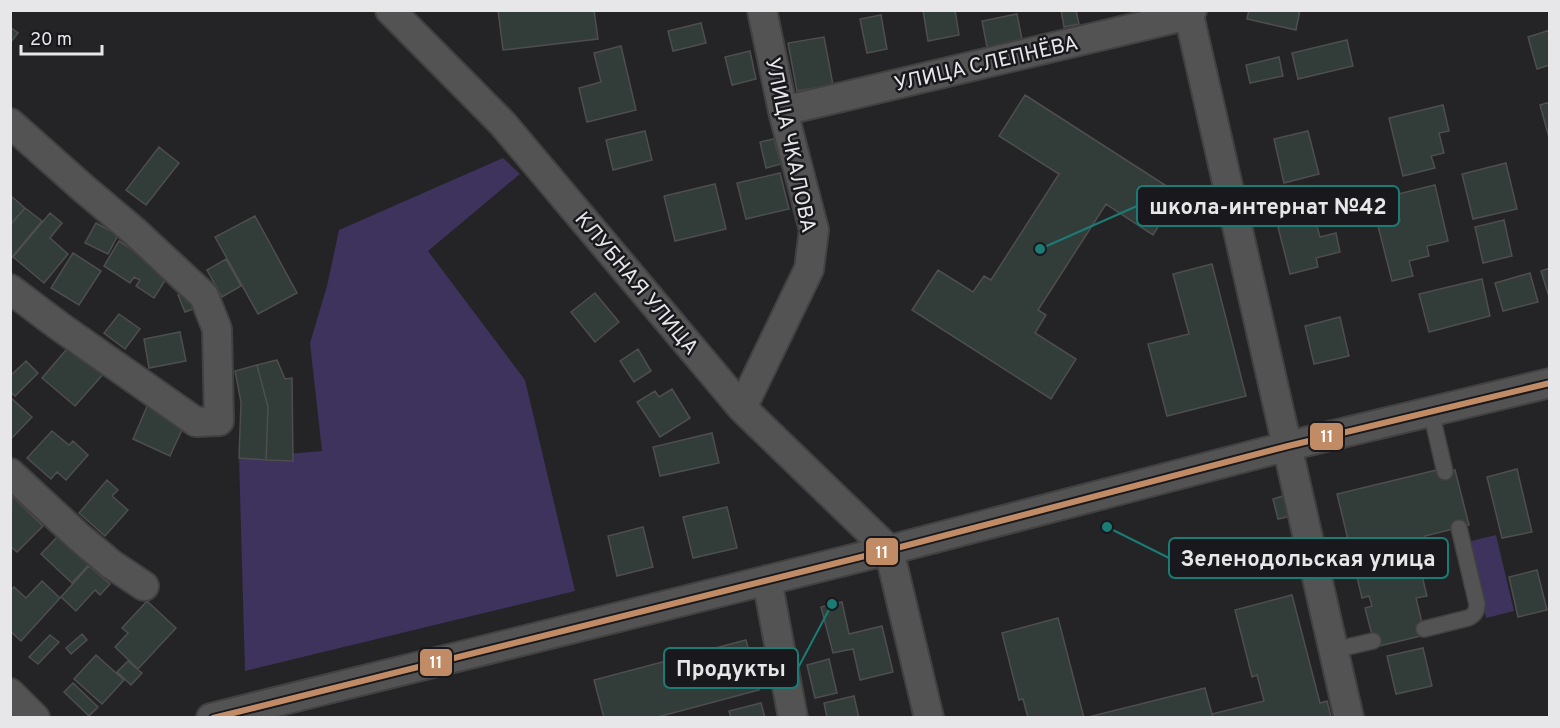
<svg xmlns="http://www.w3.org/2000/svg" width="1560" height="728" viewBox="0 0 1560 728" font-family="Overpass,sans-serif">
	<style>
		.green { fill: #3d335d }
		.building { fill: #323d3a; stroke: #4e4e4f; stroke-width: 1.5 }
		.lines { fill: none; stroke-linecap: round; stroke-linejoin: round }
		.service-casing { stroke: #414142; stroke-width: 18 }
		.minor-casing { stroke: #414142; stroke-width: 32 }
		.service { stroke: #535354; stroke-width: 15 }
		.minor { stroke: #535354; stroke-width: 28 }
		.bus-1-casing { stroke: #19191d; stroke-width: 10 }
		.bus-1 { stroke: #c18c65; stroke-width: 6 }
		.labels { text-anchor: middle; stroke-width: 5; stroke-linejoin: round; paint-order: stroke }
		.street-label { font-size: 21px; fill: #e7e7ea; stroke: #19191d }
		.leader { fill: none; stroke: #1a7c74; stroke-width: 2 }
		.callout-dot { fill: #1a7c74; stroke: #19191d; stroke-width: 2 }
		.callout { fill: #19191d; stroke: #1a7c74; stroke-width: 2 }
		.callout-label { font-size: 22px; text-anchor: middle; font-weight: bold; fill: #e7e7ea }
		.line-badge { stroke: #19191d; stroke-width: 2 }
		.badge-label { font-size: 16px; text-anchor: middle; font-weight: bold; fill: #fff }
	</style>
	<rect width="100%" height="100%" fill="#242325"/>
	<path class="green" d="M503,158l17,16 -92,77 97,129 50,211 -330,80 -6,-213 83,-7 -12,-108 17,-57 12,-56z
		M1496,535l18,76 -28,7 -19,-76z"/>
	<path class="building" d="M498,10h96l4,29 -95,11z
		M923,10h32l4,25 -31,6z
		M1061,10h15l3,14 -15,3z
		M1249,10h51l-4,20 -49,-11z
		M1017,14l6,31 -35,7 -6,-31z
		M881,15l6,34 -20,4 -7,-34z
		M701,23l5,20 -33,8 -5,-20z
		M10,27l8,6 -8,10z
		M1550,30v35l-13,4 -9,-32z
		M824,37l9,48 -36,6 -9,-48z
		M1347,40l6,26 -55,13 -6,-26z
		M621,46l15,64 -49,12 -8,-34 22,-6 -7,-29z
		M750,51l6,28 -24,6 -7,-28z
		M1279,57l4,19 -33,7 -4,-18z
		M1025,95l154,99 -26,41 -47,-31 -68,106 8,5 -11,18 41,26 -25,40 -139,-89 26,-40 35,22 11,-16 7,4 68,-106 -60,-38z
		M1550,102v39l-10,-36z
		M1443,105l6,26 -10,2 5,20 -13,3 4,12 -32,8 -14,-58z
		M645,131l7,29 -39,10 -7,-30z
		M1308,131l11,43 -35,9 -10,-44z
		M774,139l7,25 -15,4 -6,-26z
		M159,147l20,16 -33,42 -20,-15z
		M1506,163l11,46 -44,10 -11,-45z
		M780,173l9,36 -43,10 -9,-36z
		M715,184l11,45 -51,12 -11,-45z
		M1435,185l13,56 -21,5 2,10 -20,5 4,15 -21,5 -14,-55 22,-6 -6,-25z
		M10,195l15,13 -15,17z
		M25,208l17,13 -30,36 -2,-1v-31z
		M50,213l12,10 -12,15 18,16 -24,29 -31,-26z
		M255,216l42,77 -39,21 -43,-77z
		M1315,219l5,18 16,-4 4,19 -24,6 2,9 -28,7 -12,-47z
		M1504,220l8,36 -29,7 -8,-36z
		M96,223l22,12 -10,19 -23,-11z
		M119,241l50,33 -15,24 -18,-12 4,-6 -6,-3 -4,6 -26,-17z
		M73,253l28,18 -22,34 -28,-17z
		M226,259l15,27 -19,11 -15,-27z
		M1212,264l34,132 -79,20 -19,-72 41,-10 -16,-60z
		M1550,268v32l-9,-29z
		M1530,273l8,29 -35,9 -8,-28z
		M1482,279l8,37 -61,16 -10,-38z
		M192,290l7,17 -14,5 -7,-17z
		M595,293l24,29 -24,20 -24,-30z
		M119,314l21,15 -15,20 -21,-16z
		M1340,317l9,39 -35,8 -9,-38z
		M180,332l6,29 -37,7 -5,-29z
		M72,343l33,29 -30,34 -33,-28z
		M638,349l13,22 -17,11 -14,-21z
		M277,360l8,19 7,-1 1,83 -27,-1 2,-53 -11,-42z
		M26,361l12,12 -23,23 -5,-4v-16z
		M257,365l11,42 -2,53 -27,-2 2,-56 -6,-31z
		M672,389l18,29 -30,19 -23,-35 18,-11 4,6z
		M10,397l22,20 -22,23z
		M149,402l38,17 -17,37 -37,-17z
		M52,431l17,14 4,-4 15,14 -22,25 -9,-8 -6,7 -24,-21z
		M712,433l7,30 -59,13 -7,-29z
		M1441,469l1,4 13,-3 14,55 -44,11 7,29 -12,3 7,28 -11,2 9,37 -50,12 -10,-39 7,-2 -3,-10 -7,2 -25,-104z
		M1517,469l15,63 -30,6 -15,-61z
		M107,480l11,10 -6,6 16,14 -23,26 -26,-23z
		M1289,494l6,21 -17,4 -5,-20z
		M12,496l31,30 -26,26 -7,-6z
		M727,507l10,41 -44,10 -10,-41z
		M643,527l10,40 -36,9 -9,-40z
		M59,535l35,24 -22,24 -31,-29z
		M89,566l21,18 -10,11 -5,-5 -19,21 -15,-14z
		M1537,570l10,40 -29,7 -9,-40z
		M42,581l18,17 -39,43 -11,-10v-40l4,-4 12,11z
		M1292,595l28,108 7,-2 4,16 -118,1 -1,-4 52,-13 -7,-26 -5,2 -17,-67z
		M147,601l29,27 -38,41 -23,-22 13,-14 -6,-5z
		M842,602l7,32 33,-8 11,46 -33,8 -7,-31 -20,4 -12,-46z
		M1058,618l26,100h-56l-5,-19 -4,1 -17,-67z
		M82,634l5,6 -16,14 -5,-6z
		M50,635l9,7 -21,22 -9,-7z
		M746,640l13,50 -105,28h-50l-10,-38z
		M1423,648l9,38 -36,8 -9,-38z
		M96,655l28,25 -22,24 -28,-25z
		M829,659l8,34 -22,5 -8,-33z
		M128,661l14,12 -11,12 -14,-13z
		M73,683l25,24 -9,9 -25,-24z
		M1205,688l8,30h-125v-1z
		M854,696l5,22h-32l-3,-15z
		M761,703l4,15h-34l-2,-7z"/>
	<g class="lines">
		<defs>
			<path id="service" d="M1431,412l14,60
				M1424,629l44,-11c7,-3 9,-7 9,-14l-18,-76
				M1334,650l39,-9"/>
			<path id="minor" d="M390,10l113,114 239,284 147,142 40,168
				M1192,10l-3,5 160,703
				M783,111l406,-96
				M10,123l73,65 51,43 70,65 13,33 2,92 -23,1 -137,-96 -49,-37
				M742,408l67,-139 5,-39 -31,-119 -21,-101
				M10,473l69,64 32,27 33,22
				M767,580l26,138
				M10,693l25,25
				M211,718l678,-168 399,-104 262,-63"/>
		</defs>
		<use href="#service" class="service-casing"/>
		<use href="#minor" class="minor-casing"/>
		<use href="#service" class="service"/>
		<use href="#minor" class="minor"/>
		<defs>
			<path id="bus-1" d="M213,718l676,-168 399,-104 262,-63"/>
		</defs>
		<use href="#bus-1" class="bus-1-casing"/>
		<use href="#bus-1" class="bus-1"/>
	</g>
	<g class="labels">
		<g class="street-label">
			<text transform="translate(986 63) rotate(-13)" y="7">УЛИЦА СЛЕПНЁВА</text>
			<text transform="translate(791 145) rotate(78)" y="7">УЛИЦА ЧКАЛОВА</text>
			<text transform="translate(637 283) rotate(50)" y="7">КЛУБНАЯ УЛИЦА</text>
		</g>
	</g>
	<path class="leader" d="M1040 249L1137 206M1107 527L1169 558M832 604L798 668"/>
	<g class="callout-dot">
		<circle cx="1040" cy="249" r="6"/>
		<circle cx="1107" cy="527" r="6"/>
		<circle cx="832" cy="604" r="6"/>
	</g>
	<g class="callout">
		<rect x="1137" y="186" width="262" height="40" rx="6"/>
		<rect x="1169" y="538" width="279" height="40" rx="6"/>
		<rect x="664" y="648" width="134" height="40" rx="6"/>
	</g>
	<g class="callout-label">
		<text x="1268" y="214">школа-интернат №42</text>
		<text x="1308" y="566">Зеленодольская улица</text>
		<text x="731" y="676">Продукты</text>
	</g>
	<g class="line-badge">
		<rect x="1309" y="422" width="35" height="29" rx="6" fill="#c18c65"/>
		<rect x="865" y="537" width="34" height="29" rx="6" fill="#c18c65"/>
		<rect x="419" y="648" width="34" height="29" rx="6" fill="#c18c65"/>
	</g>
	<g class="badge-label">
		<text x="1327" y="442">11</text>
		<text x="882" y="558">11</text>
		<text x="436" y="668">11</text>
	</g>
	<rect width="1560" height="728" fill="none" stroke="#e7e7ea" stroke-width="24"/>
	<path d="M21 45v9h81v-9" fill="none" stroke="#e7e7ea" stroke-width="3"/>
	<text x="30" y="45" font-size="18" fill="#e7e7ea" stroke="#19191d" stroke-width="4.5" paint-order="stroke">20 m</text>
</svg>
